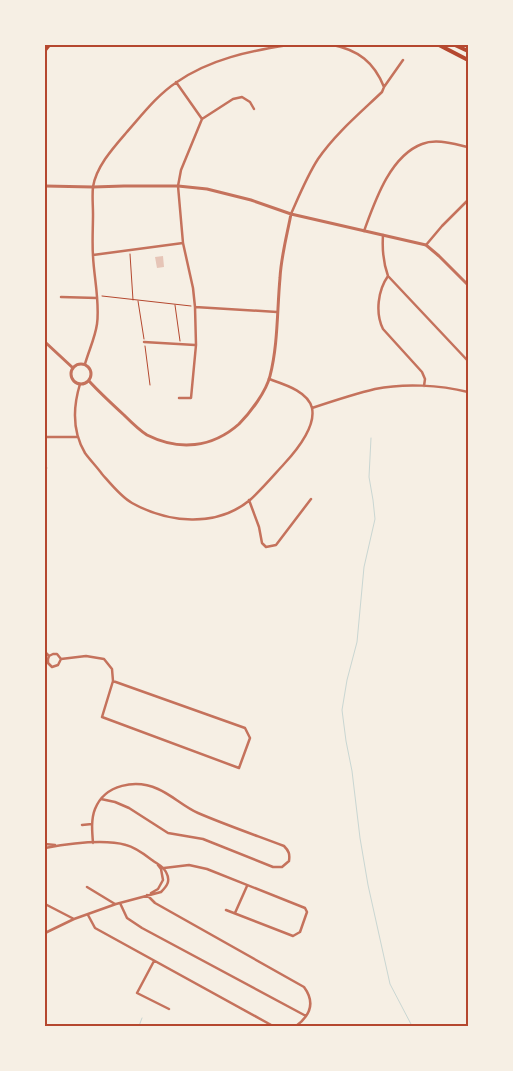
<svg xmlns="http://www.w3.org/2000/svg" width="513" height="1071" viewBox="0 0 513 1071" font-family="Cabin,sans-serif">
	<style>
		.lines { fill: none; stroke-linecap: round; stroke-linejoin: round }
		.stream { stroke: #c9d6d2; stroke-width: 1 }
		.building { fill: #e6c5b7 }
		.path { stroke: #b5482f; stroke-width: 1 }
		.minor { stroke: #c5725c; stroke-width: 2.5 }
		.tertiary { stroke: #c5725c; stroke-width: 3 }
		.secondary { stroke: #b5482f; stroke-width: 4 }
		.neatline { fill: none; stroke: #b5482f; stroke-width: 2 }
	</style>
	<rect width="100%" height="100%" fill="#f6efe4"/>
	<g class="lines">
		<path class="stream" d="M371,438l-2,39 4,23 2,19 -11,48 -7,75 -10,38 -5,30 4,31 6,30 8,67 8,47 22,99 22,42
			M139,1026l3,-8"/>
	</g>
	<path class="building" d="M163,256l1,11 -7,1 -2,-11z"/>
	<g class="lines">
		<path class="path" d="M130,254l3,46
			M102,296l89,10
			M138,301l6,38
			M175,305l5,36
			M145,346l5,39"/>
		<path class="minor" d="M333,45c25,5 41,17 51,42l19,-27
			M176,82l26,37
			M291,214c8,-18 16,-38 27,-55 17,-25 42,-46 64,-67l2,-5
			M364,231c11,-30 26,-75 58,-87 14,-6 32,0 46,3
			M383,235c-1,15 0,27 5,41l80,85
			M426,245l16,-19 26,-26
			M93,255l90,-12
			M388,276c-10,14 -13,37 -5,53l39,43 3,7 -1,7
			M61,297l36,1
			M195,307l82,5
			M144,342l51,3
			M85,364c4,-14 10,-26 12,-40 3,-22 -3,-46 -4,-68 -1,-14 0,-28 0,-42 0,-9 -1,-18 0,-27 3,-20 20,-39 33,-54 16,-18 31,-38 51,-51 33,-23 73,-31 111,-37
			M80,384c-7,23 -8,47 5,69 5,7 12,14 17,21 8,9 19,23 30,29 36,20 84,25 118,-3 12,-11 23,-24 34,-36 12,-13 32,-37 28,-56 -4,-17 -29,-24 -43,-29
			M179,398h12l5,-53 -1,-38 -2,-19 -10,-45 -5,-57 3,-16 21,-51 31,-20 9,-2 8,5 4,7
			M312,408c21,-7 42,-14 63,-19 29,-6 65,-4 93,3
			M45,437h33
			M45,467l1,1
			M249,500l10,27 3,16 4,4 10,-2 35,-46
			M45,652l4,4
			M49,656l-1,3v4l4,4 6,-2 3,-6
			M49,656l4,-2h4l4,5
			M61,659l25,-3 18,3 8,10 1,12 -11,36 137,51 11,-30 -5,-10 -132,-47
			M82,825l10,-1
			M93,843c-1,-12 -2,-24 2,-34 10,-25 41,-30 63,-20 14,6 26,18 40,24 28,12 57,22 86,33 5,5 6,8 5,15l-7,6h-9l-70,-28 -35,-6 -39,-25 -14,-6 -14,-3
			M45,844l10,1
			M45,848c22,-4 59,-9 81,-3 9,2 18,9 26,15 5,4 11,6 14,12 5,9 1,14 -5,20l-45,12 -42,15 -29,14
			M164,868l25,-3 18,4 98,39 2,4 -7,20 -7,4 -67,-26
			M87,887l28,17
			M151,893l7,-4 5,-9 -2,-11 -3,-4
			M147,895l8,8 149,84c11,15 7,28 -8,39
			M120,903l7,15 15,10 164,88
			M45,904l29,15
			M235,913l12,-27
			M88,915l7,13 178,98
			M154,961l-17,32 32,16"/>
		<path class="tertiary" d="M45,186l48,1 31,-1h54l29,3 44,11 40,14 135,31 13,11 29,29
			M45,342l28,26
			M71 374a10 10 0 1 1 20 0a10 10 0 1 1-20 0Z
			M89,381c11,12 23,23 35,34 7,7 15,15 23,20 32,16 65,13 92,-11 11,-11 27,-32 31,-48 8,-31 7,-65 10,-98 1,-21 7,-43 11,-64"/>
		<path class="secondary" d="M439,45l29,15
			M455,45l13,6
			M45,50l4,-5"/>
	</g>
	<rect width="513" height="1071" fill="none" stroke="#f6efe4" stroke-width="92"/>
	<rect x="46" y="46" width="421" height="979" class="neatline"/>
</svg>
